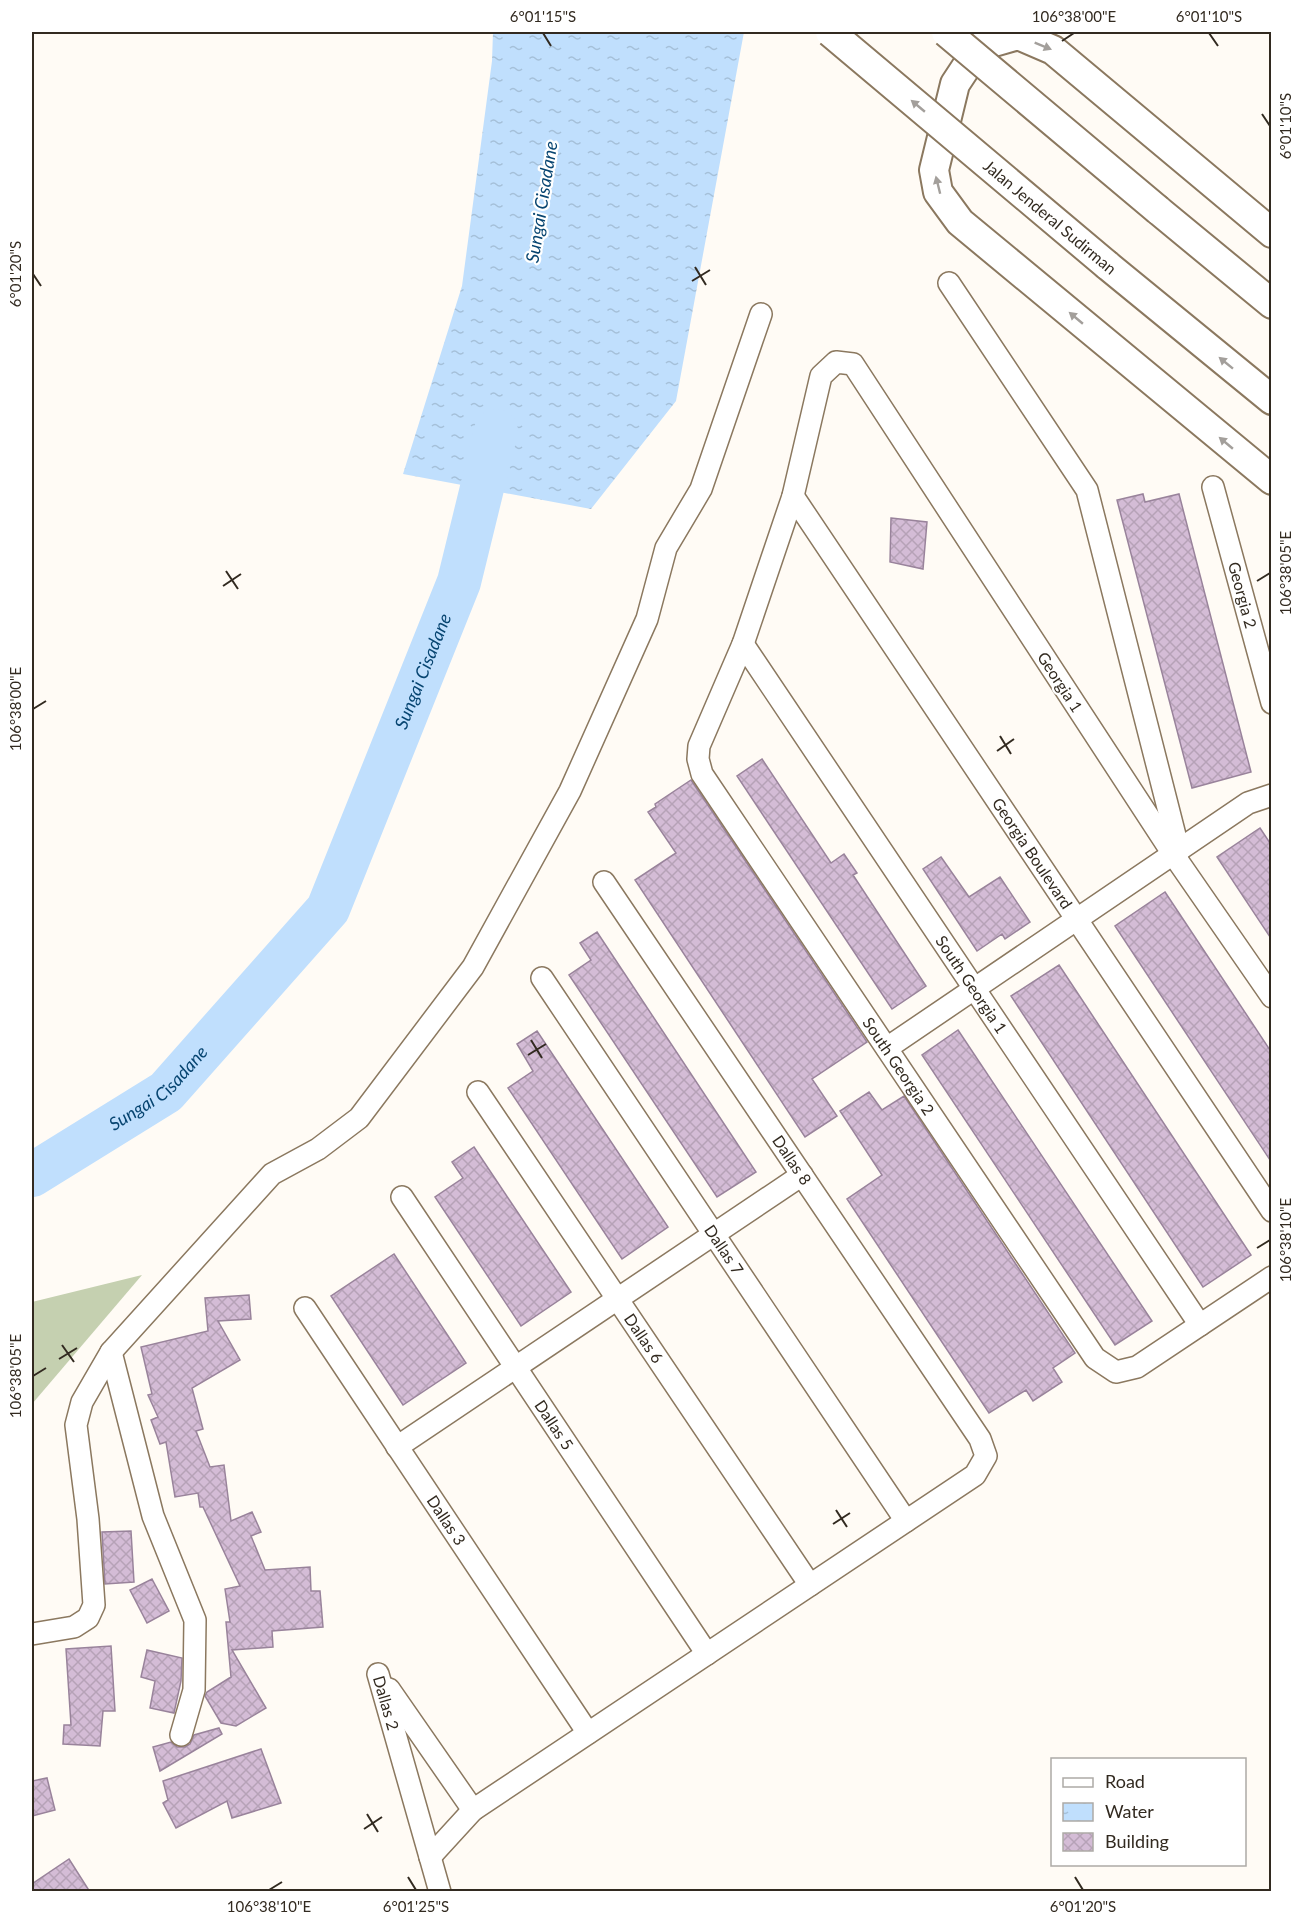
<svg xmlns="http://www.w3.org/2000/svg" width="1303" height="1923" viewBox="0 0 1303 1923" font-family="Lato,sans-serif">
	<style>
		.grass { fill: #c5d0b0 }
		.water { fill: url(#water-ripples) }
		.lines { fill: none; stroke-linecap: round; stroke-linejoin: round }
		.river { stroke: #c0dffd; stroke-width: 44 }
		.building { fill: url(#building-cross-hatch); stroke: #99839b; stroke-width: 1.5 }
		.minor-casing { stroke: #8b785f; stroke-width: 24 }
		.secondary-casing { stroke: #8b785f; stroke-width: 32 }
		.minor { stroke: #fff; stroke-width: 21 }
		.secondary { stroke: #fff; stroke-width: 28 }
		.secondary-bridge-casing { stroke: #8b785f; stroke-width: 32; stroke-linecap: butt }
		.secondary-bridge { stroke: #fff; stroke-width: 28 }
		.oneway { fill: #a39f9b }
		.ticks { fill: none; stroke: #322a20; stroke-width: 2 }
		.labels { text-anchor: middle; stroke-width: 4.5; stroke-linejoin: round; paint-order: stroke }
		.street-label { font-size: 16px; fill: #322a20; stroke: #fff }
		.water-label { font-size: 18px; font-style: italic; fill: #074571; stroke: #fff }
		.neatline { fill: none; stroke: #322a20; stroke-width: 2 }
		.ticks-label { font-size: 15px; text-anchor: middle; fill: #322a20 }
	</style>
	<defs>
		<pattern id="water-ripples" width="26" height="14" patternUnits="userSpaceOnUse" patternTransform="scale(1.5)"><rect width="26" height="14" fill="#c0dffd"/><path d="M2 4q2-2 4 0t4 0M15 11q2-2 4 0t4 0" fill="none" stroke="#a5c0d9"/></pattern>
		<pattern id="building-cross-hatch" width="8" height="8" patternUnits="userSpaceOnUse" patternTransform="scale(1.5)"><rect width="8" height="8" fill="#d4bcd6"/><path d="M0 0l8 8M0 8l8-8" fill="none" stroke="#b6a2b7"/></pattern>
	</defs>
	<rect width="100%" height="100%" fill="#fffbf5"/>
	<path class="grass" d="M142,1275l-110,129v-102z"/>
	<path class="water" d="M493,32h251l-68,369 -85,108 -188,-35 59,-188 30,-225z"/>
	<g class="lines">
		<path class="river" id="s1" d="M32,1175l134,-83 162,-183 131,-327 37,-151"/>
	</g>
	<path class="building" d="M1143,494l2,8 34,-8 72,278 -59,16 -75,-288z
		M891,518l36,4 -4,47 -33,-7z
		M762,759l69,104 13,-9 13,19 -4,2 73,111 -34,23 -155,-233z
		M691,780l176,262 -55,37 25,37 -32,21 -170,-257 41,-27 -28,-41 8,-5 -1,-3z
		M1260,828l12,18v94l-55,-83z
		M941,857l28,40 31,-20 30,45 -25,17 -3,-5 -25,17 -54,-82z
		M1165,892l107,161v110l-157,-237z
		M597,932l159,240 -39,25 -148,-222 22,-15 -11,-17z
		M1059,965l192,290 -48,32 -192,-291z
		M958,1030l194,291 -37,24 -193,-290z
		M537,1031l131,196 -46,32 -114,-171 25,-17 -16,-27z
		M869,1092l13,18 22,-14 171,257 -22,15 9,14 -29,19 -7,-11 -37,23 -142,-214 35,-24 -42,-64z
		M474,1147l97,145 -50,34 -86,-129 28,-19 -11,-16z
		M394,1254l72,109 -63,42 -72,-109z
		M249,1295l2,24 -33,2 22,39 -48,28 11,41 -7,2 14,36 14,-2 7,56 21,-9 9,20 -10,4 14,34 45,-3 1,24h9l3,36 -51,4 1,16 -41,3 34,58 -30,18 -15,-3 -16,-27 2,-4 24,-15 -5,-55h4l-5,-33 15,-3 -37,-79h-3l-2,-14 -23,4 -9,-55 -6,2 -9,-24 7,-3 -10,-22 4,-1 -11,-47 67,-16 -3,-33z
		M131,1531l3,51 -29,2 -3,-52z
		M152,1579l17,32 -22,12 -17,-33z
		M111,1646l4,65h-12l-3,35 -37,-2 1,-19h7l-5,-76z
		M147,1650l35,8 -1,23 -7,32 -24,-5 5,-27 -14,-4z
		M219,1728l3,6 -62,37 -7,-24 18,-5 6,5h8l5,-3 4,-9z
		M261,1749l20,54 -49,15 -5,-17 -51,27 -13,-25 5,-3 -5,-19z
		M47,1778l8,32 -23,6v-35z
		M69,1859l21,33h-58v-8z"/>
	<g class="lines">
		<defs>
			<g id="minor">
				<path d="M949,283l138,207 92,361"/>
				<path id="s2" d="M1213,487l59,216"/>
				<path id="s3" d="M793,496l479,715"/>
				<path id="s4" d="M743,644l457,681"/>
				<path id="s5" d="M542,978l364,543"/>
				<path id="s6" d="M1272,997l-99,-143 -320,-490 -17,-2 -15,14 -28,120 -50,148 -44,102 -1,13 4,15 393,584 21,14 21,-5 135,-90"/>
				<path d="M887,1048l361,-245 24,-8"/>
				<path id="s7" d="M478,1092l332,493"/>
				<path id="s8" d="M402,1197l305,457"/>
				<path id="s9" d="M305,1308l283,425"/>
				<path d="M111,1352l42,164 42,104 -1,70 -13,45"/>
				<path d="M397,1447l405,-272"/>
				<path d="M32,1634l42,-7 14,-9 6,-13 -6,-86 -12,-94 6,-23 29,-50 161,-178 46,-25 41,-31 114,-151 97,-176 77,-172 19,-71 35,-59 60,-175"/>
				<path id="s10" d="M378,1674l62,218"/>
				<path d="M389,1689l84,121"/>
				<path d="M430,1857l43,-47 502,-335 11,-19 -6,-17 -376,-557"/>
			</g>
			<path id="secondary" d="M1158,210l114,94
				M1272,233l-219,-183 -35,-15 -38,11 -25,38 -21,86 4,22 22,30 312,258
				M1107,265l165,135"/>
		</defs>
		<use href="#minor" class="minor-casing"/>
		<use href="#secondary" class="secondary-casing"/>
		<use href="#minor" class="minor"/>
		<use href="#secondary" class="secondary"/>
		<defs>
			<path id="secondary-bridge" d="M830,32l277,233
				M946,32l212,178"/>
		</defs>
		<use href="#secondary-bridge" class="secondary-bridge-casing"/>
		<use href="#secondary-bridge" class="secondary-bridge"/>
	</g>
	<defs><path id="oneway-solid" d="M-6-.8H1V-3.2L6.5 0L1 3.2V.8H-6Z" transform="scale(1.5)"/></defs>
	<g class="oneway">
		<use href="#oneway-solid" transform="translate(1043 46) rotate(22)"/>
		<use href="#oneway-solid" transform="translate(918 106) rotate(-140)"/>
		<use href="#oneway-solid" transform="translate(938 185) rotate(-104)"/>
		<use href="#oneway-solid" transform="translate(1076 318) rotate(-140)"/>
		<use href="#oneway-solid" transform="translate(1226 363) rotate(-141)"/>
		<use href="#oneway-solid" transform="translate(1226 443) rotate(-140)"/>
	</g>
	<path class="ticks" d="M543,33l8,13M1209,33l9,13M1062,41l12,-8M1262,114l8,12M695,267l11,18M33,274l8,12M692,281l18,-11M226,571l12,18M1257,581l13,-8M223,586l18,-12M33,709l13,-8M1000,736l11,18M997,751l17,-12M531,1040l11,18M528,1055l18,-11M1257,1248l13,-8M62,1345l12,17M59,1359l18,-11M33,1376l13,-8M836,1510l11,17M833,1524l17,-11M367,1814l11,18M364,1829l18,-12M408,1877l8,13M1075,1877l8,13M269,1890l13,-8"/>
	<g class="labels">
		<g class="street-label">
			<text transform="translate(1050 217) rotate(40)" y="6">Jalan Jenderal Sudirman</text>
			<text dy="6" stroke="none"><textPath href="#s2" startOffset="112">Georgia 2</textPath></text>
			<text transform="translate(1060 682) rotate(57)" y="6">Georgia 1</text>
			<text dy="6" stroke="none"><textPath href="#s3" startOffset="430">Georgia Boulevard</textPath></text>
			<text dy="6" stroke="none"><textPath href="#s4" startOffset="410">South Georgia 1</textPath></text>
			<text dy="6" stroke="none"><textPath href="#s6" startOffset="1568">South Georgia 2</textPath></text>
			<text transform="translate(792 1160) rotate(56)" y="6">Dallas 8</text>
			<text dy="6" stroke="none"><textPath href="#s5" startOffset="327">Dallas 7</textPath></text>
			<text dy="6" stroke="none"><textPath href="#s7" startOffset="297">Dallas 6</textPath></text>
			<text dy="6" stroke="none"><textPath href="#s8" startOffset="274">Dallas 5</textPath></text>
			<text dy="6" stroke="none"><textPath href="#s9" startOffset="255">Dallas 3</textPath></text>
			<text dy="6" stroke="none"><textPath href="#s10" startOffset="30">Dallas 2</textPath></text>
		</g>
		<g class="water-label">
			<text transform="translate(542 202) rotate(-81)" y="6">Sungai Cisadane</text>
			<text dy="6" stroke="none"><textPath href="#s1" startOffset="658">Sungai Cisadane</textPath></text>
			<text dy="6" stroke="none"><textPath href="#s1" startOffset="154">Sungai Cisadane</textPath></text>
		</g>
	</g>
	<rect width="1303" height="1923" fill="none" stroke="#ffffff" stroke-width="66"/>
	<rect x="1051" y="1758" width="195" height="108" fill="#ffffff" stroke="#adaaa6" stroke-width="1.5"/>
	<rect x="1063" y="1778" width="30" height="9" fill="#ffffff" stroke="#adaaa6" stroke-width="1.5"/>
	<text x="1105" y="1788" font-size="18" fill="#322a20">Road</text>
	<rect x="1063" y="1803" width="30" height="18" fill="url(#water-ripples)" stroke="#adaaa6" stroke-width="1.5"/>
	<text x="1105" y="1818" font-size="18" fill="#322a20">Water</text>
	<rect x="1063" y="1833" width="30" height="18" fill="url(#building-cross-hatch)" stroke="#adaaa6" stroke-width="1.5"/>
	<text x="1105" y="1848" font-size="18" fill="#322a20">Building</text>
	<rect x="33" y="33" width="1237" height="1857" class="neatline"/>
	<g class="ticks-label">
		<text x="543" y="22">6°01'15"S</text>
		<text x="1074" y="22">106°38'00"E</text>
		<text x="1209" y="22">6°01'10"S</text>
		<text transform="translate(1286 126) rotate(-90)" y="5">6°01'10"S</text>
		<text transform="translate(16 274) rotate(-90)" y="5">6°01'20"S</text>
		<text transform="translate(1286 573) rotate(-90)" y="5">106°38'05"E</text>
		<text transform="translate(16 709) rotate(-90)" y="5">106°38'00"E</text>
		<text transform="translate(1286 1240) rotate(-90)" y="5">106°38'10"E</text>
		<text transform="translate(16 1376) rotate(-90)" y="5">106°38'05"E</text>
		<text x="269" y="1912">106°38'10"E</text>
		<text x="416" y="1912">6°01'25"S</text>
		<text x="1083" y="1912">6°01'20"S</text>
	</g>
</svg>
